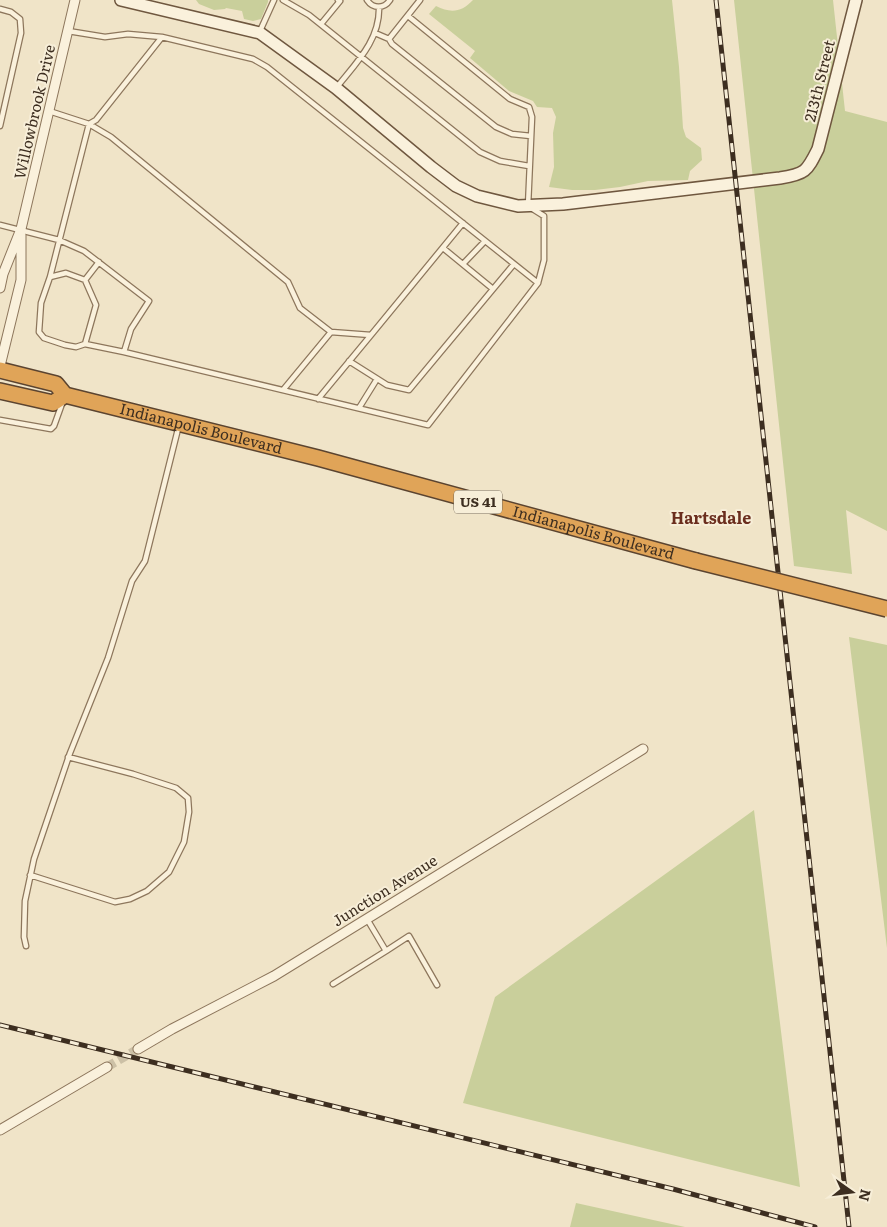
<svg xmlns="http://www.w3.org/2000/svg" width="887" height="1227" viewBox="0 0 887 1227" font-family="Literata,serif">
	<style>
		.green { fill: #c9cf9b }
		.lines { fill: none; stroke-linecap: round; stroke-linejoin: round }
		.street-tunnel { stroke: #ccc0a6; stroke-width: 9; stroke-dasharray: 9 4.5; stroke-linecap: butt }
		.lane-casing { stroke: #8d765c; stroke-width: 7 }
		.street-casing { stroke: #8d765c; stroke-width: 11 }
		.secondary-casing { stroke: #6f573f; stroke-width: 14 }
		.highway-casing { stroke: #5b4430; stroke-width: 18 }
		.lane { stroke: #faf1dc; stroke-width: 4.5 }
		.street { stroke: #faf1dc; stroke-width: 9 }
		.secondary { stroke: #faf1dc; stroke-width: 11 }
		.highway { stroke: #e0a458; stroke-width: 15 }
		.rail-casing { stroke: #3d2e20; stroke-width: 5 }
		.rail { stroke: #f7eed8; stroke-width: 3; stroke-dasharray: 9; stroke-linecap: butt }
		.highway-bridge-casing { stroke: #5b4430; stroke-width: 18; stroke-linecap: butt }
		.highway-bridge { stroke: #e0a458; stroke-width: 15 }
		.labels { text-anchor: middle; stroke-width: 4; stroke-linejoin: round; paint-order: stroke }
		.shield { fill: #f7eed8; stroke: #756857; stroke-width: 1 }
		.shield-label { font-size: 14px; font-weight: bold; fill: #3d2e20 }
		.street-label { font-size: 15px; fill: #3d2e20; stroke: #f7eed8 }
		.neighbourhood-label { font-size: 16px; font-weight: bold; fill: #6b2e1e; stroke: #f7eed8 }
	</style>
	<rect width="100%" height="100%" fill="#f0e4c8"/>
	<path class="green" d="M196,0h72v2l-7,17 -8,2 -9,-2 -2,-8 -16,-3 -1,1 -11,1 -15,-6z
		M473,0h199l7,67 4,61 3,9 15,11 1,12 -12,11 -2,9 -40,1 -28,6 -25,3h-23l-23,-3 5,-20 -1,-34 3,-16 -4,-9 -15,-1 -4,-6 -24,-10 -39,-33 5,-7 -46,-37 7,-8c14,7 25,7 37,-6z
		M734,0h99l12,111 42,11v409l-41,-21 6,64 -58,-8z
		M849,637l38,8v303z
		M754,810l46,377 -337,-84 32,-106z
		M576,1203l109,24h-115z"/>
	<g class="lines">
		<path class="street-tunnel" d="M107,1067l31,-18"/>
		<defs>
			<path id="lane" d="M283,0l26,15 171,137 20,9 29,5
				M367,0c6,9 17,9 23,0
				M0,9l11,3 9,7 1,14 -21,93
				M321,24l19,-23 -2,-1
				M260,31l14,-31
				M375,33l14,6 31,-39
				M162,37l91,22 14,8 271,216
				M389,39l3,5 104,83 16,7 19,2
				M337,87c19,-24 43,-47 42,-80
				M49,111l40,13 7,-4 66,-83 -34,-3 -23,3 -37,-6
				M0,225l59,15 25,11 65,50 -18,28 -7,23 304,73 110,-142 6,-23v-44l-16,-10 4,-89 -3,-10 -19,-8 -102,-83
				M443,248l50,41
				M99,262l-14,18 -19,-7 -16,4 39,-153 22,13 177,145 12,26 31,24 40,3 92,-112
				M463,264l22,-23
				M50,277l-9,26 -2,29 5,6 21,7 11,2 9,-3 39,8
				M85,280l11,25 -11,39
				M349,361l38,24 22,5 105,-126
				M283,390l48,-58
				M318,399l53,-64
				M359,408l18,-29
				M0,420l51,9 3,-3 9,-25
				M30,875l85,27 15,-3 17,-8 22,-19 15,-30 5,-30 -1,-14 -12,-10 -43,-14 -65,-17
				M367,919l19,32 23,-15 28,49
				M26,946l-2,-9 1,-36 9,-42 36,-106 38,-95 24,-77 13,-20 34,-136
				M333,984l53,-33"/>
			<path id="street" d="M0,288l3,-14 18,-45 54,-229
				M0,366l21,-86v-45
				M138,1049l34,-20 102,-53 369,-227
				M0,1130l107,-63"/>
			<path id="secondary" d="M121,0l139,33 76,55 95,79 25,19 21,10 41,10 45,-2 217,-26c26,-4 27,-7 38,-29l38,-149"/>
			<g id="highway">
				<path id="s1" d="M0,370l56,14 9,11 253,63 378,103"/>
				<path d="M0,391l53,12 12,-8"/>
			</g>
		</defs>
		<use href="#lane" class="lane-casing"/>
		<use href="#street" class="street-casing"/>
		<use href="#secondary" class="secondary-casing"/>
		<use href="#highway" class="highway-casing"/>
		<use href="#lane" class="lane"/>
		<use href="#street" class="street"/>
		<use href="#secondary" class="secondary"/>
		<use href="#highway" class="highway"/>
		<defs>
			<path id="rail" d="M716,0l133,1227
				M0,1025l673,164 142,38"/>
		</defs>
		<use href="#rail" class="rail-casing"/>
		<use href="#rail" class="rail"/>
		<defs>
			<path id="highway-bridge" d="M696,561l191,48"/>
		</defs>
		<use href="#highway-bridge" class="highway-bridge-casing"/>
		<use href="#highway-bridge" class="highway-bridge"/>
	</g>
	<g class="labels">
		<rect class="shield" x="454" y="490.5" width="48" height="23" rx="4"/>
		<g class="shield-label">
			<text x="478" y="507">US 41</text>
		</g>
		<g class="street-label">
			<text transform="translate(820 81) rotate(-76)" y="5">213th Street</text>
			<text transform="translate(35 112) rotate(-77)" y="5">Willowbrook Drive</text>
			<text dy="5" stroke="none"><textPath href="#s1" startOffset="212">Indianapolis Boulevard</textPath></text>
			<text dy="5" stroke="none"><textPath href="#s1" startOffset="618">Indianapolis Boulevard</textPath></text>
			<text transform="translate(385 891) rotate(-32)" y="5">Junction Avenue</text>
		</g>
		<g class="neighbourhood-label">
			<text x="711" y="524">Hartsdale</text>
		</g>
	</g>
	<g transform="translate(852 1192) rotate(104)" stroke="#f7eed8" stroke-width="4" paint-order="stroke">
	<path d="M0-4L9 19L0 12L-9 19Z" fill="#3d2e20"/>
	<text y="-8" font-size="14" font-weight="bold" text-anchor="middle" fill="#3d2e20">N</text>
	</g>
</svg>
